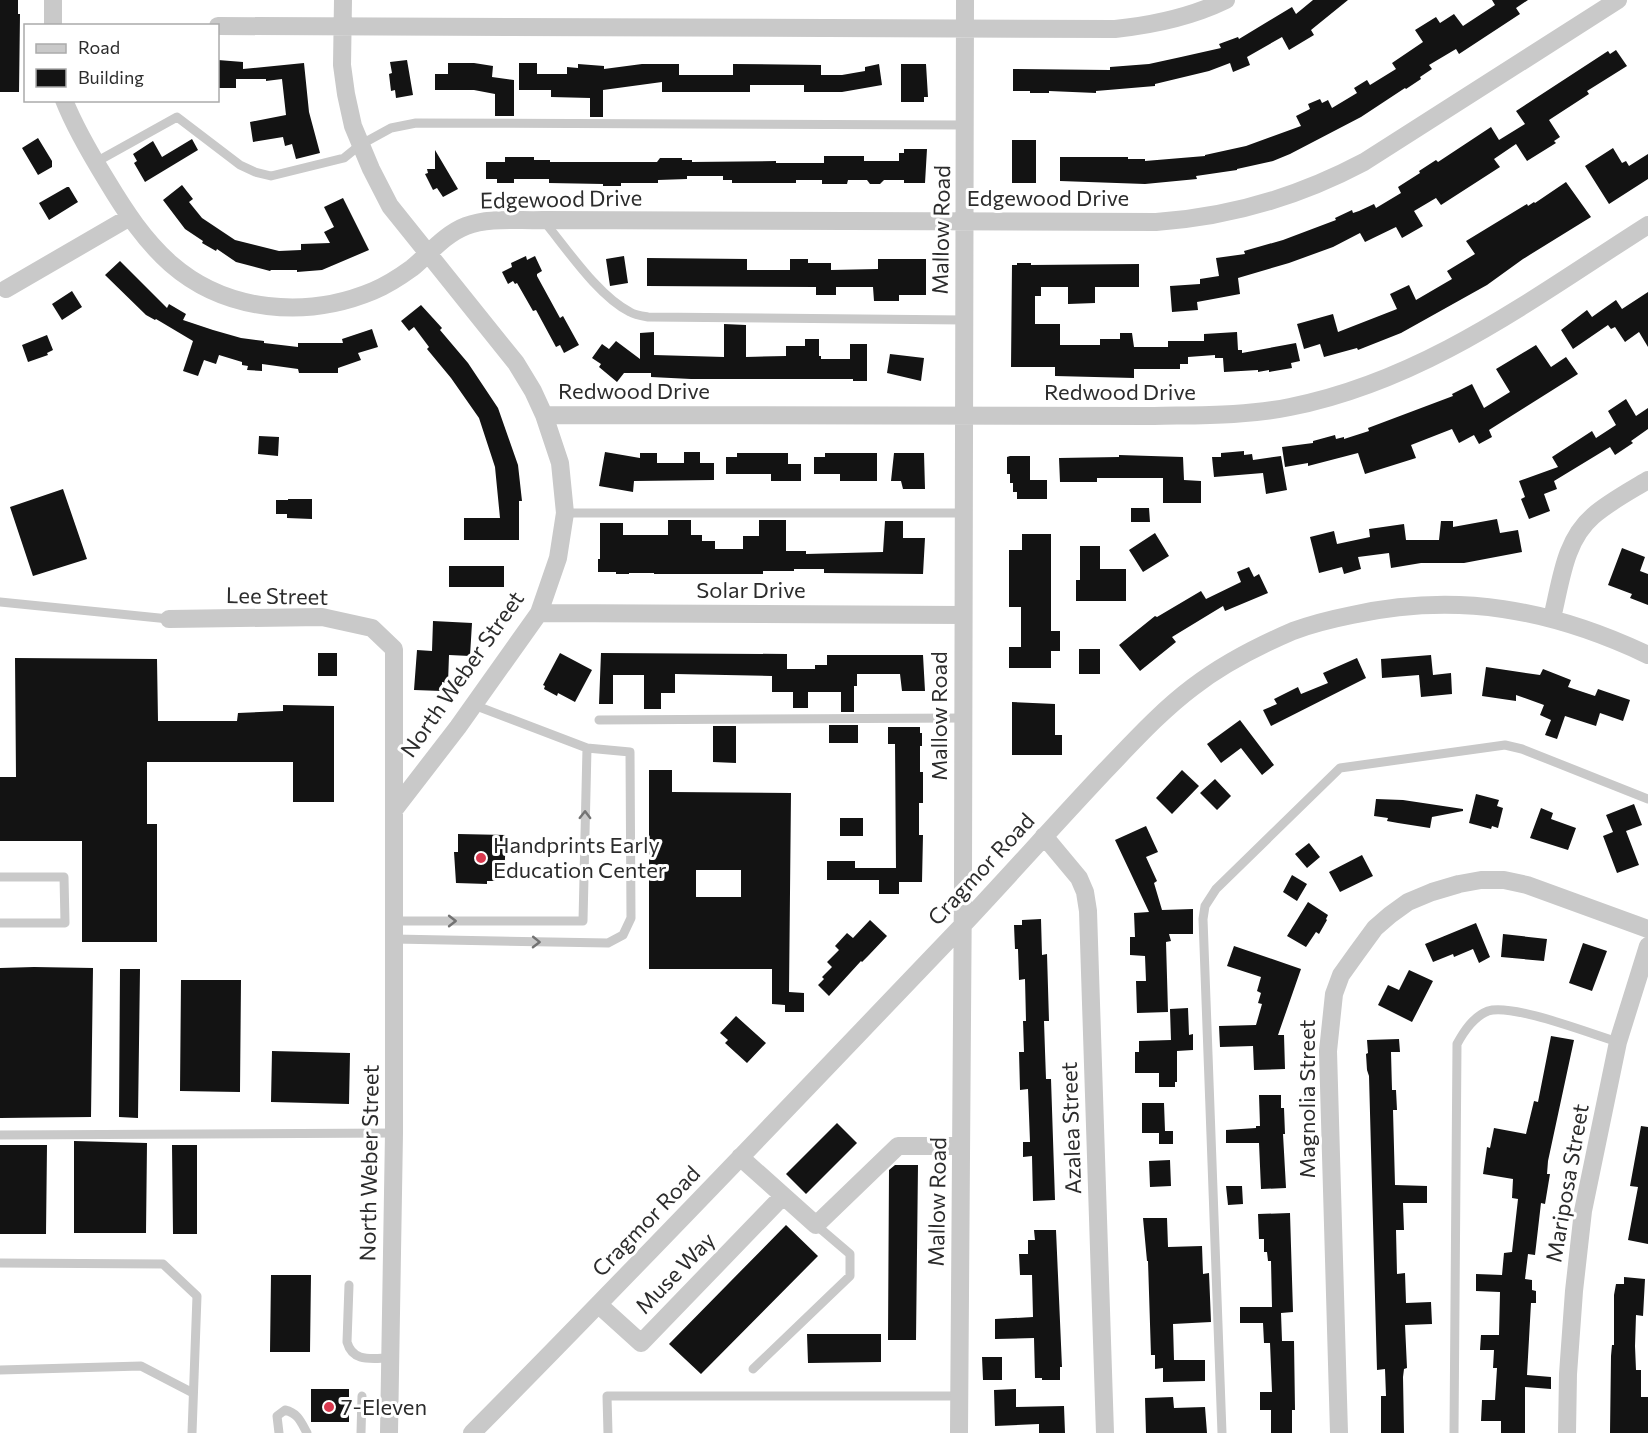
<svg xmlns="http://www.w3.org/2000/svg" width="1648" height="1433" viewBox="0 0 1648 1433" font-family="Commissioner,sans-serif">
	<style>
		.building { fill: #131313; fill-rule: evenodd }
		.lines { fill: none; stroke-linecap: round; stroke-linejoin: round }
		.lane { stroke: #c9c9c9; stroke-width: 9 }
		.street { stroke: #c9c9c9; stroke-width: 18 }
		.oneway { stroke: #737373 }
		.poi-dot { fill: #d9384e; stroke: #fff; stroke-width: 2 }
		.labels { text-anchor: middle; stroke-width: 6; stroke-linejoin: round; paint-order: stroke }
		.street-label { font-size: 22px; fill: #2c2c2c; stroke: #fff }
		.poi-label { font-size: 22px; fill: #2c2c2c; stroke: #fff; text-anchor: start }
	</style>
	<rect width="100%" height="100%" fill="#fff"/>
	<path class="building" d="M0,0h18v14h2l-1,78h-19z
		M1313,0h35l-37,30 3,5 -25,15 -7,-13 -35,20 3,8 -17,7 -3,-9 -21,8 -54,13v2l-59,5v2l-47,-2v2h-19v-2h-17v-22l97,1v-3l39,-3 32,-7 40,-9 -2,-4 19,-7 1,2 53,-32 4,7z
		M1492,0h36l-12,8 4,6 -61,40 -3,-5 -27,16 3,4 -12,8 1,2 -15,10 -1,-1 -44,29 -71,37 -17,7 -36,8v1l-41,6 1,3 -52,5 -85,-3v-24h68v2h17v2l60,-5v-1l41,-9 55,-20 -5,-10 14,-7 -2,-5 12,-5 2,4 6,-3 4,8 25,-15 -3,-5 13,-8 3,5 26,-16 -4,-6 31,-21 -8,-12 21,-13 4,6 14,-9 9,12 32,-21z
		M1616,50l11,16 -40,25 2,3 -40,26 11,17 -6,4 2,2 -29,18 -11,-17 -22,15 6,8 -59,38 -5,-7 -22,13 9,15 -21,12 -6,-11 -31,15 -5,-9 -27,14 -44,16 -51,15 2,16 -43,8 1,8 -26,2 -2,-26 30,-2v-5l19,-3 -3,-18 29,-4 -1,-3 39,-11 53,-20 -1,-2 17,-8 1,3 6,-2 15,-7 2,4 25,-15 -3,-6 22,-14 -1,-2 17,-11 2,2 53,-35 8,13 26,-16 -9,-13 92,-60 2,3z
		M218,60l25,2v7l61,-6 5,49 11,41 -24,6 -4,-15 -7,2 -2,-9 -30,5 -3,-20 36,-7 -4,-36 -16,2v-2h-30v9h-17z
		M407,60l6,35 -17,3 -1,-8 -4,1 -2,-17 3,-1 -2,-11z
		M448,63h26l19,3 -1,11 22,3v36h-19v-22l-21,-4h-39v-16h13z
		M519,63h18v11h30v-7l11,1v-4l26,2v3l38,-5h37v11h54v-11l88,1v10h21l23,-4v-4l14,-3 3,21 -40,7h-38v-7h-54v7h-88v-10l-59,8v27h-13v-19l-39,-1v-7h-32z
		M901,64h25l2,33h-4v5h-23z
		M38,138l14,23v6l-14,8 -16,-27z
		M192,139l6,11 -53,32 -11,-19 3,-2 -4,-7 20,-13 9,16z
		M1012,140h24v43h-24z
		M1613,148l9,15 4,-2 3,5 19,-12v25l-39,25 -24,-38z
		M904,149h23l-2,34h-21v-3h-20l-4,4h-10l-3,-4h-19l-1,4h-25v-4h-26v3h-64v-3h-9v-4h-36v3l-29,1v3h-37v3h-18v-2l-54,-1v-4h-35v4h-17v-4h-11v-17h19v-5h29v3h16v2h107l3,-4h22v2h10v2l84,-1v2h48v-7h40v5h35v-8h5z
		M435,150l23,39 -15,8 -6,-9 -4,2 -8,-16 3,-1 -1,-4h8z
		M1566,182l25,35 -68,42 -36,26 -86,48 -43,17 -1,-2 -33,9 -4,-13 -16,5 -7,-25 36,-10 5,18 59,-23 -7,-15 19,-9 7,15 36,-21 -5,-8 28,-17 -9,-13 61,-37 1,2 6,-4 1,1z
		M182,185l11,14 -4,3 13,16 33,22 44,11 22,-1v-6l29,-1 -6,-11 10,-5 -10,-20 19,-9 26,52 -47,20 -25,2v-2h-26l-1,1 -34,-9 -19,-13 -1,2 -14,-8 1,-2 -18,-12 -22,-29z
		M67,187h2l9,15 -29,18 -10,-17z
		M526,256l1,4 8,-4 7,15 -5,3v2l23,42 3,-2 16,29 -15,8 -4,-8 -4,2 -20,-37 -3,1 -16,-28 -2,1 -2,-3 -5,3 -6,-12 10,-5 -1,-4z
		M624,256l4,27 -18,3 -4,-27z
		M647,258l100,1v11h43v-11h18v4h23v7l47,-1v-10h48v36h-27v6h-25l-1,-14h-37v8h-20v-8h-1l-168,-1z
		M120,261l47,47 2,-4 17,10 -3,6 30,10 28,8 23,3v2l34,4v-4h45l-1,-4 30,-10 6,18 -20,6 3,7 -23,8v5h-39l-1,-4 -36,-5v7l-15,-1 1,-4 -6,-1v-3l-23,-7 -3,9 -12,-4 -6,16 -15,-5 10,-30 -37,-22 -1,1 -9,-5 -41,-40z
		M1017,263h14v2l108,-1v23h-44v16l-27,1v-17h-27v9h-6v28h25v21h40v-6h20v-6h12l2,14h34v-6h36v-7l33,-2 1,18h4v3l54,-10 4,18 -9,2 1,5 -23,4v-2l-11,2v-2l-34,2 -1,-14h-8v-3l-27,2v7h-8v5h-46v9l-79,-2v-9h-44l1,-102h5z
		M72,291l10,16 -20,13 -10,-16z
		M1648,292v55l-9,-15 -14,10 -10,-15 -4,2 -3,-4 -35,24 -12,-19 26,-20 5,7 24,-17 6,9z
		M421,305l21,23 -2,2 28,33 30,45 20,57 4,36h-3v39h-55v-22h36l-5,-51 -16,-49 -28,-40 -24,-29 2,-2 -15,-20 -5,4 -8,-10z
		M724,324l22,1v32l40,-1v-10h19v-7h14v17h2v3h29v-15h17v37h-14v-2h-162l-40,-2v-4h-27l-7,9 -18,-15 2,-3 -9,-6 10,-14 7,5 7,-8 24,18v-26l14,-1v23l70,2z
		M47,335l6,15 -6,3 1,2 -20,7 -6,-17z
		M1536,345l15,22 15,-10 12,17 -89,56 3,7 -13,7 -5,-9 -15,8 -7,-14 -41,16 5,13 -51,16 -7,-21 -50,13v-3l-23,4 -3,-20 31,-4v-2l22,-6 1,4 8,-2v2l25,-8 -1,-3 85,-32 -1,-2 20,-10 12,24 26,-16 -14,-23z
		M890,354l34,4 -3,23 -34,-8z
		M1626,399l10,17 12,-8v21l-17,12 2,2 -18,12 -5,-8 -56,34 3,8 -13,5 6,17 -21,8 -8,-20 4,-2 -6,-16 39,-14 -6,-10 40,-26 4,7 20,-13 -8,-14z
		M259,436l20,1 -1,19 -20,-2z
		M1244,451v4l8,-1 1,6 28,-4 6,34 -21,4 -3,-21 -49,4 -2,-20h9v-4z
		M605,452l35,6v-5h17v10h27v-11h16v11h14v17l-80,1 -1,11 -34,-6z
		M737,453h51v11h13v17h-30v-7h-45v-17h11z
		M825,453h52v28h-37v-7h-26v-17h11z
		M894,453h30l1,36h-22l-2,-8h-10z
		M1119,455l64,2 1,23 17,1v22h-38v-25h-66v4h-37l-1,-24 60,-1z
		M1010,456h20v24h17v19h-30v-7h-4v-9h-3v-9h-3v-17z
		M63,489l24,70 -54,17 -23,-69z
		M288,499h24v20l-25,-1v-4h-11v-14h12z
		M1131,508h18l1,14h-19z
		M1497,519l3,14 18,-3 4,22 -58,11h-43l-30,5 -2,-15 -31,4 3,12 -17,5 -2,-7 -23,6 -9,-36 24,-6 3,13 33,-7 -1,-8 35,-5 2,16h33l2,-19h12v6z
		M668,520h23v15h11v6h13v8h28v-13h16v-16h27v31h20v3l77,-2 2,-31h18v17h22l-2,36 -99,-1v-4h-30v2h-31v3h-109v-1h-25v1h-13v-2h-18v-13h2v-36h23v12h45z
		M1155,533l14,23 -26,16 -14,-22z
		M1022,534h29v97h9v20h-9v17h-42v-21h12v-40h-12v-57h13z
		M1080,546h20v23h26v32h-50v-21h4z
		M1622,548l23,9 -5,14 8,3v31l-18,-7 2,-4 -24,-9z
		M449,566h55v21h-55z
		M1249,567l5,10 5,-3 9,19 -43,18 -2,-5 -51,31 4,5 -36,29 -21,-26 36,-29 2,1 44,-26 5,8 35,-17 -4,-10z
		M433,621l39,2 -2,33 -21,-1 -1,28 -6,-1v9l-28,-1 3,-40 15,1z
		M1079,649h21v25h-21z
		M318,653h19v23h-19z
		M560,653l32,17 -17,32 -17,-9 -1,3 -13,-7 1,-3 -2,-1z
		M601,653l186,1v15h28v-4h12v-10h96l2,36h-23l-2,-17h-43v12h-3v26h-13v-20h-33v16h-15v-16h-21v-16l-97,-2v19h-14v16h-17v-34h-31v29h-14z
		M1431,655l2,20 18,-2 1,21 -31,3 -2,-22 -37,3 -1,-19z
		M15,658l142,1 1,62h79l1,-8 45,-2v-6l51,1v96h-41v-40h-146v62h10v118h-75v-101h-82v-64h16z
		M1357,658l9,20 -95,48 -8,-16 14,-6 -3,-5 24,-12 3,7 27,-11 -5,-10z
		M1486,667l54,8 3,-6 28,11 -3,7 27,9 3,-7 32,11 -7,21 -23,-8 -4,13 -31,-10 -8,23 -12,-4 6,-15 -11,-5 4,-10 -28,-10v6l-34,-5z
		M1012,702l43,2v31h7v20h-50z
		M1240,720l34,45 -12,10 -21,-27 -20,15 -14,-19z
		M829,725h29v18h-29z
		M713,726h23v37l-23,-1z
		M888,727h32v6h2v13h-2v26h3v31h-4v32h4l-1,47h-23v12h-20v-14h-52v-19h28v7h41l-1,-124h-7z
		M649,770h23v22l119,1 -2,199 15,1v19h-19v-7l-13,-1v-35h-123zM696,870h45v27h-45z
		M1182,770l17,16 -27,28 -16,-16z
		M1215,779l16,17 -14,14 -17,-17z
		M1476,794l23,6 -2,6 6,2 -5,20 -6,-2 -1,3 -22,-6z
		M1376,799l27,1 60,9v2l-31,6 -2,11 -32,-5 -11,-2 1,-3 -14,-2z
		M1634,804l8,21 -16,6 13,34 -22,8 -14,-37 10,-4 -7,-17z
		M1541,808l12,5 -2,6 25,9 -8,22 -38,-12z
		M840,818h23v18h-23z
		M1146,826l12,26 -12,5 11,24 -3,2 8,27 31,-1v25h-24l2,7 -5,1 2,70 -31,1 -1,-32h10l-1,-25 -15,-1v-18h5l-1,-24 15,-1 -34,-72z
		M458,834l48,1 -2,46h-17v3l-31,-1 -2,-31h4z
		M1309,843l11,14 -13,11 -12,-14z
		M1362,855l11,21 -33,16 -11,-20z
		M1292,875l15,9 -10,17 -14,-9z
		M1308,902l20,13 -2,4 1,1 -8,14 -3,-2 -10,15 -19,-11z
		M1041,919l1,36 5,-1 2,67h-5l1,30 1,28h5l4,121 -22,1 -1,-45 -9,1v-15h7l-2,-53 -8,1 -1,-38h5l-1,-31h3l-1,-42 -6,1 -1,-31h-3l-1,-24h8v-5z
		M870,920l17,16 -18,19 -7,7 -1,-1 -32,35 -11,-11 6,-6 -2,-2 10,-10 -5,-5 12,-12 -4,-4 12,-13 6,5z
		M1476,923l14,34 -11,6 -6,-14 -19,8 -1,-3 -20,8 -8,-18z
		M1503,934l44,5 -3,22 -43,-4z
		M1583,943l24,8 -15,40 -23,-8z
		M1234,946l67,23 -23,66h6l1,34 -31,1 -1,-24 -33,1 -1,-21 37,-1 6,-21 -4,-1 3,-10 -4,-2 4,-14 -34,-11z
		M34,967l59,1 -2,149 -91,1v-150z
		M120,969h20l-2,149 -19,-1z
		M1409,970l24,11 -21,41 -34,-17 10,-20 11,5z
		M181,980h60l-1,112 -60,-1z
		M1188,1008l1,27 4,-1v16l-16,1v31h-2v5h-16v-14h-24v-21h4v-11l32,-1 -1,-31z
		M736,1016l30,27 -19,20 -22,-20 3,-3 -8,-7z
		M1551,1036l23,4 -26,121 -1,13h3l-5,30 -4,-1 -6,52 -7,-1 -3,25 7,1v10l4,1v12h-5l-4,72 24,2v12l-26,-2v46h-24v-12h-20l1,-21h13l2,-32h-4l1,-18h-14l1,-15h18l1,-43 -24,-1v-17l26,1 2,-22 8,-1 6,-53 -6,-1 1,-19 -30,-5 4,-27 3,1 4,-20 32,6 8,-33 4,1z
		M1399,1039l1,13h-9l1,38h4l1,20h-4l2,75 32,1v17h-24l1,27h-8l1,44 8,-1 1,30 25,-1 1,22 -27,1 2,43 -3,1 -1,8 1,56h-23v-37h5l-1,-27 -8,1 -8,-294 -2,-6 -1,-16 2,-1 -1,-13z
		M272,1051l78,2 -1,51 -78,-2z
		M1259,1095h22v13h3l1,26h-2l3,54 -25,1 -2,-46h-33v-13l30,-2v-2h4z
		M1142,1103h22l1,28h8v13h-14v-11h-17z
		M837,1123l20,20 -51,51 -20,-20z
		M1641,1126l7,1v117l-20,-4 10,-53 -8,-1z
		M74,1141l73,2 -1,90h-72z
		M0,1145h47l-1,89h-46z
		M172,1145h25v89h-24z
		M1170,1160l1,26 -21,1 -1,-26z
		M895,1165h23l-2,175h-28l1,-170z
		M1226,1186h16l1,18 -15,1z
		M1290,1213l3,99 -12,1 1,28h12l1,69h-3v23h-21v-23h-11v-18h12l-2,-49h-6l-1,-20h-23v-16h32l-1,-46h-3l-1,-9h-3v-13h-5l-1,-25z
		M1143,1218h24l1,29 34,-1 1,28 6,-1 2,49 -38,2 1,36h31v21l-42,1v-14l-8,1v-14h-4l-3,-94h-1z
		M786,1225l32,31 -117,118 -32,-30z
		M1034,1230h22l6,137h-2v13h-18v-2h-7l-1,-40 -39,1v-20l38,-2 -1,-42h-12l-1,-21h9v-14h7z
		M271,1275h40l-1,77h-40z
		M1624,1277l21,2 -2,37 -7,-1 -1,31 1,24h5v27h7v36h-38l1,-77 1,-11h2v-50l2,-11h8z
		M807,1334h74v28l-73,1z
		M982,1357h20v23h-19z
		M311,1389h38v33h-38z
		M1016,1389v18l48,-1 1,27h-26v-9l-44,2 -1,-36z
		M1173,1397l1,11 31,-1 2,26h-61l-1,-35z"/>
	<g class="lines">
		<path class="lane" d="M96,162l81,-45 63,48 15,7 16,4 73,-18 16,-13 31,-17 25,-5 550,2
			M543,220c24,29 55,76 87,92 5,3 12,4 18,5l316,3
			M565,513h399
			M0,602l169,17
			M599,720l364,-2
			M0,877h64l1,46h-65
			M394,921h189l4,-173 -113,-43
			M394,939l214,4 15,-8 8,-17 -1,-166 -43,-4
			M0,1135l394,-2
			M0,1263l163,1 34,32 -5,137
			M349,1285l-2,57c6,21 25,16 43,16
			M753,1369l97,-93v-22l-34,-29
			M0,1370l141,-4 52,27
			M279,1433l-2,-17 8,-6c13,3 16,12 22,23
			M361,1433l1,-37
			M608,1433l-1,-37h352
			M1222,1433l-19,-514 2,-13 11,-17 124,-121 165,-23 17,4 126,50
			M1454,1433l3,-389c7,-13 16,-27 31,-33 24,-8 103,23 130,31"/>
		<path class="street" d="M343,0l-1,65 4,29 7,32 18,43 19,37 126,157 17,28 11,24 16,48 5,50 -7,45 -19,55 -81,114 -64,83v323l-5,300
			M53,26v-26
			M218,26l897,3c39,-4 76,-12 111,-29
			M64,100c11,28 27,55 43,81 18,30 37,59 64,83 55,48 135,55 202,27 12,-5 28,-15 39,-23 17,-14 33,-34 54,-42 23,-9 53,-5 77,-6l613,2c74,-5 142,-25 208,-60l254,-162
			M6,289l124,-72
			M544,415l610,1c45,-1 91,0 136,-9 136,-27 243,-109 358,-182
			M539,613l424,2
			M1552,618c9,-36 12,-77 41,-102 16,-14 37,-25 55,-36
			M169,619l153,-2 50,11 22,21v161
			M1044,836l35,42 6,14 3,19 17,522
			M740,1157l76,68 82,-79h63
			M599,1305l42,38 142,-147
			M472,1433c165,-166 326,-336 488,-505 49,-52 96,-105 145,-157 28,-29 56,-60 88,-84 30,-23 65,-41 100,-56 19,-7 39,-12 59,-16 106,-23 199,-6 296,40
			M959,1433l4,-553 2,-880
			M1339,1433l-11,-382 6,-57 7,-19 15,-21 19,-26 15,-13 18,-13 24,-10 27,-8 22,-4h23l23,5 121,44
			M1567,1433l1,-59 6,-83 9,-80 35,-169 30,-96"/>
	</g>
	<defs><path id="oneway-chevron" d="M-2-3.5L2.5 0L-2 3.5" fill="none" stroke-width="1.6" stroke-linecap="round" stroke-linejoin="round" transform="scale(1.5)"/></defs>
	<g class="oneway">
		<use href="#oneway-chevron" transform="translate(585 815) rotate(-89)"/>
		<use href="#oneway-chevron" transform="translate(452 921)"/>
		<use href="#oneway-chevron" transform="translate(536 942) rotate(1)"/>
	</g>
	<g class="poi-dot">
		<circle cx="481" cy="858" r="6"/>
		<circle cx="329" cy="1407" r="6"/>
	</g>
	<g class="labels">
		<g class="street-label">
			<text x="1048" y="206">Edgewood Drive</text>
			<text transform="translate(561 199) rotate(-1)" y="8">Edgewood Drive</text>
			<text transform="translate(941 230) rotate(-89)" y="8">Mallow Road</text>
			<text x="634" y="399">Redwood Drive</text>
			<text x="1120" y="400">Redwood Drive</text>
			<text x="751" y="598">Solar Drive</text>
			<text transform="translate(277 596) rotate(1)" y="8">Lee Street</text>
			<text transform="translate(462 674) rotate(-55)" y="8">North Weber Street</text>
			<text transform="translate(939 716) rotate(-90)" y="8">Mallow Road</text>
			<text transform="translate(981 869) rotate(-47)" y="8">Cragmor Road</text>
			<text transform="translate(1307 1099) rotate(-90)" y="8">Magnolia Street</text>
			<text transform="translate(1071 1128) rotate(-92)" y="8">Azalea Street</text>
			<text transform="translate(369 1163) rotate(-89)" y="8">North Weber Street</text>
			<text transform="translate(1567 1183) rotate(-80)" y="8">Mariposa Street</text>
			<text transform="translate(937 1202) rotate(-89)" y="8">Mallow Road</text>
			<text transform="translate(646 1221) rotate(-46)" y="8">Cragmor Road</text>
			<text transform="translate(675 1273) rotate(-46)" y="8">Muse Way</text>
		</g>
		<g class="poi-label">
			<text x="493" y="853">Handprints Early<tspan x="493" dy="25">Education Center</tspan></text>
			<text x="341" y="1415">7-Eleven</text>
		</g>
	</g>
	<rect x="24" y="24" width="195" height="78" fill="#ffffff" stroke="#ababab" stroke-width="1.5"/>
	<rect x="36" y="44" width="30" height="9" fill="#c9c9c9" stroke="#ababab" stroke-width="1.5"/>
	<text x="78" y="54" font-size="18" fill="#2c2c2c">Road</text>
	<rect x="36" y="69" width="30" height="18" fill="#131313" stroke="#ababab" stroke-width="1.5"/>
	<text x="78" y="84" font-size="18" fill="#2c2c2c">Building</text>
</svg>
